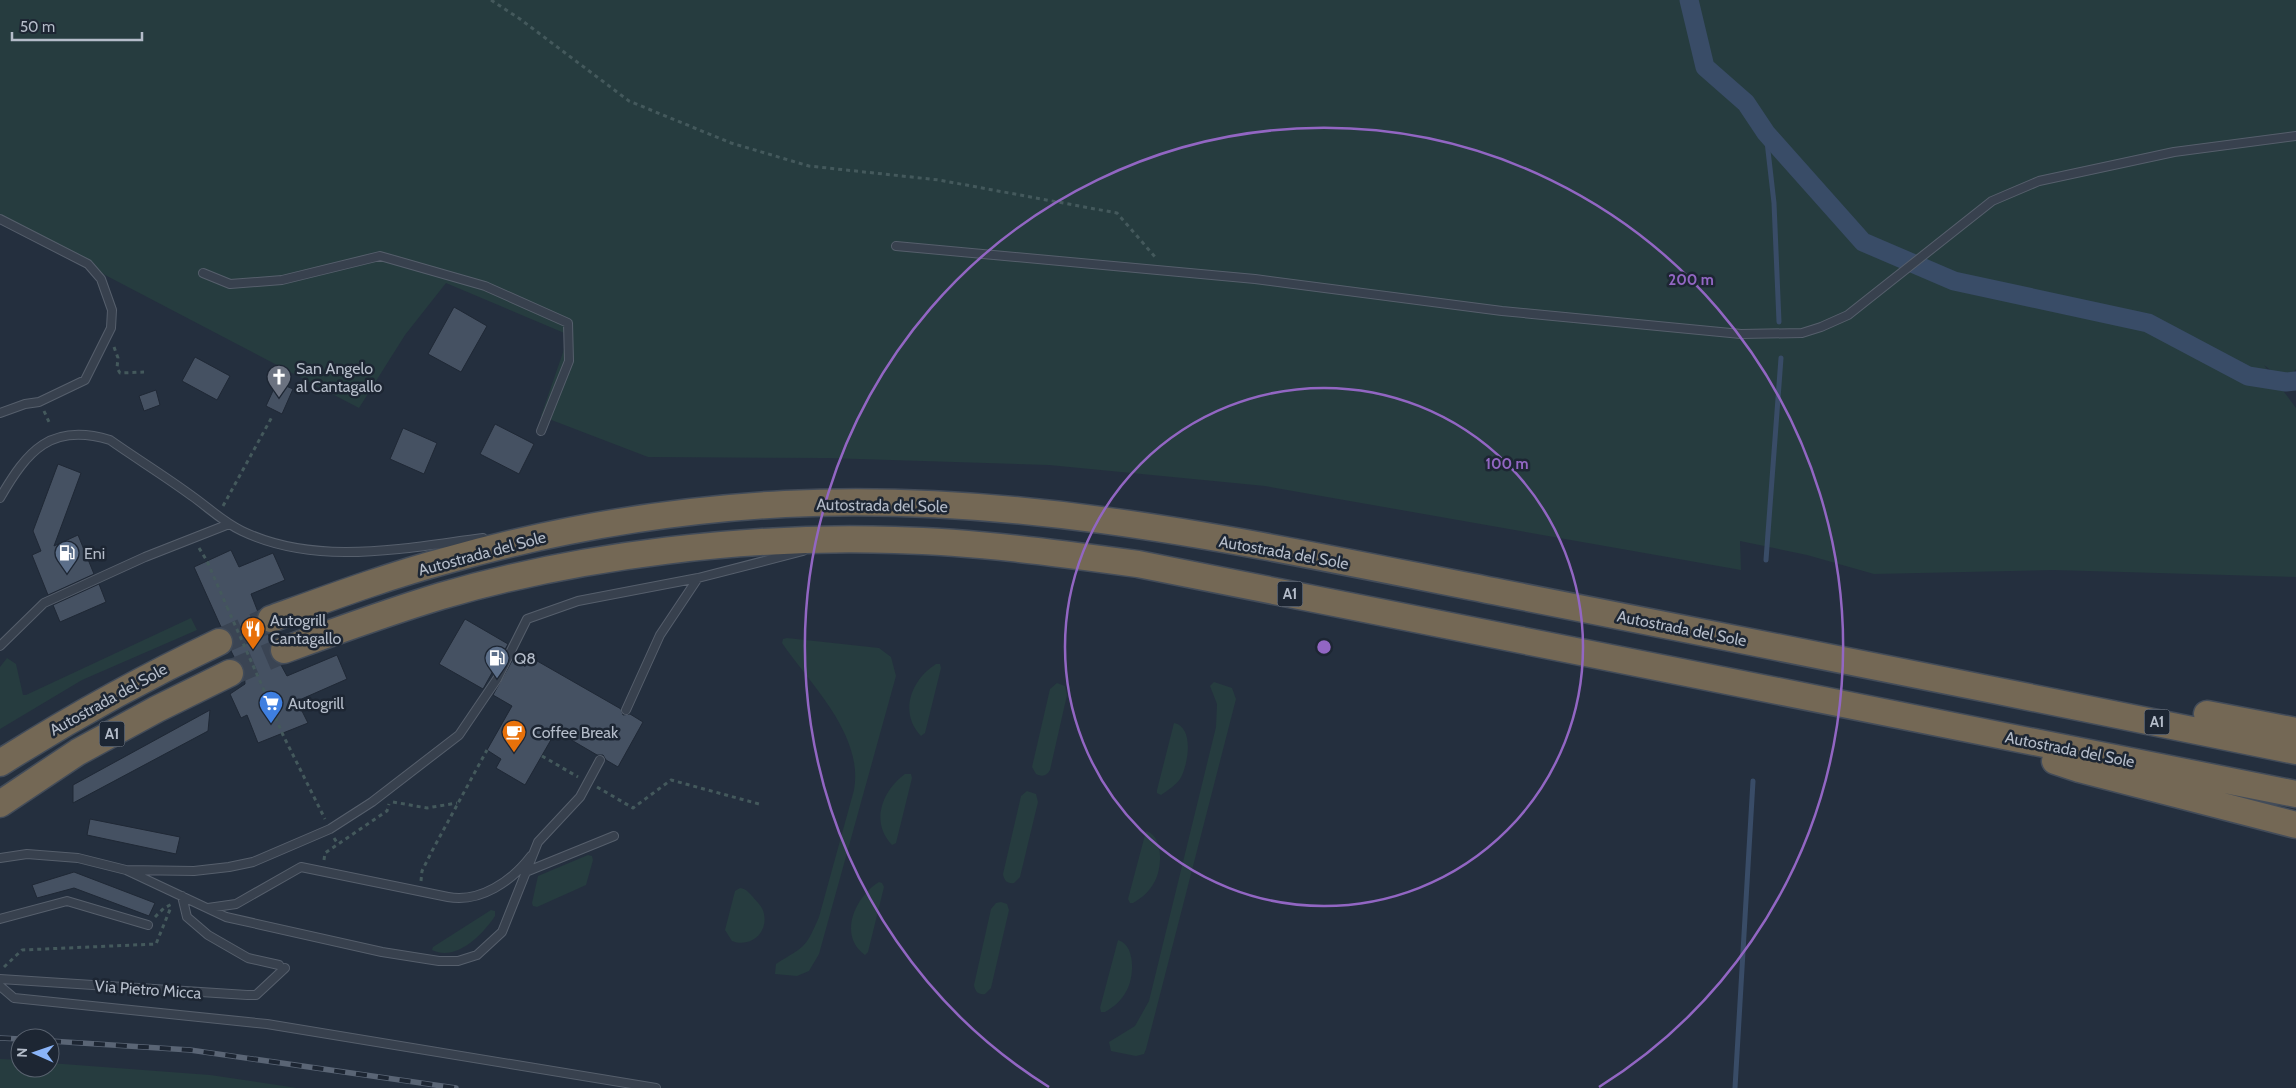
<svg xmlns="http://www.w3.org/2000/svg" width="2296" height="1088" viewBox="0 0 2296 1088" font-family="Cabin,sans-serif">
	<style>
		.green { fill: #263c3f }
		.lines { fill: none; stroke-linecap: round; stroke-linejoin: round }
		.stream { stroke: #394c67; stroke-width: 5 }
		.canal { stroke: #394c67; stroke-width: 19 }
		.building { fill: #455162; stroke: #1f2835 }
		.motorway-tunnel { stroke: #3a4453; stroke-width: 26; stroke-dasharray: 26 13; stroke-linecap: butt }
		.service-casing { stroke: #565f6c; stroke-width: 10 }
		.motorway-casing { stroke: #434c59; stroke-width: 29 }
		.path { stroke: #44595c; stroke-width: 3; stroke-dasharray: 4 4; stroke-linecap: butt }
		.service { stroke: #38414e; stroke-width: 8 }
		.motorway { stroke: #746855; stroke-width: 26 }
		.rail-casing { stroke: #5a6575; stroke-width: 5.5 }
		.rail { stroke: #1d2633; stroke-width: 4; stroke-dasharray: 11; stroke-linecap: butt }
		.path-bridge { stroke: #44595c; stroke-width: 3; stroke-dasharray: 4 4; stroke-linecap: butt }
		.ring { fill: none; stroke: #9266c3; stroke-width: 2.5 }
		.labels { text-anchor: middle; stroke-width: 5; stroke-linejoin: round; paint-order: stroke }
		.shield { fill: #1d2633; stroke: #878f9c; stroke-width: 1 }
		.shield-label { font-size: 15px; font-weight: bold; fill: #b4bcc9 }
		.poi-label { font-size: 16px; fill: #b4bcc9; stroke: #1d2633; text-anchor: start }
		.street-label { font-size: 16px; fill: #b4bcc9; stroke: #1d2633 }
		.centre { fill: #9266c3; stroke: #1d2633; stroke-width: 2.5 }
		.ring-label { font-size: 15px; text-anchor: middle; font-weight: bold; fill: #9266c3; stroke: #1d2633; stroke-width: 5; stroke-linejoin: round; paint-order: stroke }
	</style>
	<rect width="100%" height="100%" fill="#242f3e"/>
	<path class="green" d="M0,0h2296v369l-10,13 -22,-17 32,43v169l-243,-7 -179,4 -67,-19 -67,-14 1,29 -476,-84 -216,-21 -222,-7 -179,-1 -107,-41 28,-81 -123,-52 -41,52 -46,73 -359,-188z
		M191,618l6,12 -115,50 -82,49v-62l7,-9 9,6 7,31h3z
		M787,638l92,10 12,9 5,19 -77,278 -10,17 -12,5 -22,-2 1,-10c28,-18 29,-14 43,-47l35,-127c10,-55 -43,-105 -72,-147l1,-4z
		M936,664h4l1,4 -16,65 -4,3c-23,-24 -9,-57 15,-72z
		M1214,682l18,6 4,11 -90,350 -2,5 -8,2 -25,-5 -2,-9 26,-16 14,-25 67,-274 1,-23 -7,-18z
		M1057,683l8,3 2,9 -17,75c-3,6 -8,7 -14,4l-4,-7 18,-78z
		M1174,723c21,4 14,43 6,56 -5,7 -12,11 -19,16l-4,-2v-3z
		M905,774h6l1,4 -16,65 -4,2c-22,-23 -10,-54 13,-71z
		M1027,791l9,3 2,8 -18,75 -6,6c-6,1 -10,-2 -11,-9l18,-78z
		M1146,831c18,5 16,37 9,50 -5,10 -13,17 -22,22h-3l-2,-4z
		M588,855l4,1 1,4 -7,25 -49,22 -4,-1 -1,-3 6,-27z
		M879,882l3,1 2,4 -16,65 -3,3c-28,-20 -9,-59 14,-73z
		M740,888c7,1 9,5 13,9 4,5 10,10 11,17 4,20 -14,34 -32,27l-7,-11 10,-39z
		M1001,902l6,2 2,6 -18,78 -6,6c-6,1 -10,-2 -11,-9l17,-76 5,-6z
		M491,910l4,1v5c-12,18 -38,46 -63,34l1,-3z
		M1118,940c18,5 16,37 9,50 -5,10 -13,17 -22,22h-4l-1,-4z
		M0,1059l20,1v8h30v-5l160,12 87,13h-297z"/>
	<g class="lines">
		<path class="stream" d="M1766,133l8,70 5,119
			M1766,560l15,-202
			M1735,1088l18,-307"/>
		<path class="canal" d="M1689,0l16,67 41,36 20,30 97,109 91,39 194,42 100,53 38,6 10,-1"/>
	</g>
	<path class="building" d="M454,307l33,19 -26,46 -33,-18z
		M195,357l35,19 -13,24 -35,-19z
		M277,382l16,7 -11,25 -16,-8z
		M156,390l4,15 -16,6 -5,-15z
		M495,424l39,20 -15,30 -39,-20z
		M403,428l34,15 -13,31 -34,-15z
		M58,464l23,9 -27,73 24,-11 16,39 -46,21 -16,-40 9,-4 -8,-20z
		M231,550l8,17 34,-14 12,27 -34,14 7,18 -1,13 11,9 4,8 -2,14 5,6 6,3 6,11 50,-21 10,24 -50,22 11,22 -50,20 -11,-28 -6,3 -11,-24 15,-10 -1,-17 -9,-8 -4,-8 3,-7 -1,-8 -5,-6 -7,-3 -27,-60z
		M99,584l7,18 -46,20 -7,-17z
		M465,619l43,25 -25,45 -44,-25z
		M518,650l103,59 2,6 7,-1 13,8 -25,45 -12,-7 -3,-5h-6l-41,-24 -31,54 -29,-17 5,-9 -14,-9 25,-44 -19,-11z
		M210,710l-2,21 -135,72v-18z
		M90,819l90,18 -4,17 -89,-19z
		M74,872l81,31 -6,13 -75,-28 -37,10 -5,-13z"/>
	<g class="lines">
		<path class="motorway-tunnel" d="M219,642l52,-23
			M230,673l54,-23"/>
		<defs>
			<path id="service" d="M0,219l88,45 13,15 11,31 -1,18 -26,52 -46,22 -14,2 -25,9
				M896,246l359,33 247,32 239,23 61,-1 19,-6 27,-12 144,-114 47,-20 135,-29 122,-16
				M203,273l27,11 52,-4 98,-24 105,30 83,37 1,38 -28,70
				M0,498c27,-47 51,-76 110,-58 27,19 55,36 82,56 17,12 31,26 50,35 75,36 162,17 241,7
				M0,646l44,-43 101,-46 84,-33
				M626,710l34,-75 38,-57
				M0,858l27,-4 51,4 48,12 100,47 156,35 57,9h19l19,-6 25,-23 36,-90 42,-45 20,-37
				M126,870l68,1 35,-4 24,-5 77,-33 42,-27 87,-67 38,-56 30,-60 51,-18 120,-23 105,-27
				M528,871l86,-35
				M182,896l5,21 21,18 40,23 31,7
				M208,908l28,-4 65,-37 147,30c32,6 64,-16 83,-41
				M0,919l67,-18 81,24
				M0,979l247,16h9l29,-27
				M0,986l14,12 253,26 389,64"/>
			<path id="motorway" d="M271,619c58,-21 117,-43 177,-59 110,-31 223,-50 337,-56 242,-13 482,43 718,89 264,52 529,104 793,158
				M284,650c52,-19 104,-38 157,-54 139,-41 309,-61 454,-56 81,2 162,13 243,24l1158,230
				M2207,714l89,17
				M2055,761l24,8 217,56
				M0,763c71,-45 143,-85 219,-121
				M0,804l78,-52 79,-43 73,-36"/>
		</defs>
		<use href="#service" class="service-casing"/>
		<use href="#motorway" class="motorway-casing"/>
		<path class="path" d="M491,0l29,19 109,82 102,42 78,23 130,14 178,33 39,45
			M114,347l4,11 -1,10 3,5 24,-1
			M44,411l5,11
			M223,506l50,-91
			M199,548l8,13 20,46
			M263,688l20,47 42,84
			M542,756l36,21
			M597,787l36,21 38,-28 88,24
			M393,802l34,6 30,-5
			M334,838l4,6
			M324,860l1,-7 62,-42 2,-7
			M421,881l1,-10 10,-20 55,-101
			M155,917l9,-9 8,-4
			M4,967l18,-17 134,-6 15,-37"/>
		<use href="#service" class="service"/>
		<use href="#motorway" class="motorway"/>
		<defs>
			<path id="rail" d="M0,1038l20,1
				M50,1041l140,9 266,38"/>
		</defs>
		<use href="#rail" class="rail-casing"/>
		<use href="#rail" class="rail"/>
		<path class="path-bridge" d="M227,607l36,81"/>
	</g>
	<g class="ring">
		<circle cx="1324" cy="647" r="259"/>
		<path d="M1049 1087A519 519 0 1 1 1599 1087"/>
	</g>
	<defs>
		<symbol id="church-pin" viewBox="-11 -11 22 30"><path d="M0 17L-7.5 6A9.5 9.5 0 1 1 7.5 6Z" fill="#6b7280" stroke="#1d2633"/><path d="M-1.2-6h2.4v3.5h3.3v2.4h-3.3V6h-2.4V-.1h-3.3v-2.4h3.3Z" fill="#fff"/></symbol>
		<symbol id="fuel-pin" viewBox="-11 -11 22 30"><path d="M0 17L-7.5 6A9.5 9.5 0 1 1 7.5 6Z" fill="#5c6f8a" stroke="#1d2633"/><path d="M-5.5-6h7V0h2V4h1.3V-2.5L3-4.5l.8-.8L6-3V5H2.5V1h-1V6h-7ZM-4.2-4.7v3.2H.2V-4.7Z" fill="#fff"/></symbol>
		<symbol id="restaurant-pin" viewBox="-11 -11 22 30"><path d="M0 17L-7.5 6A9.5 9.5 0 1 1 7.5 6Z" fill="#e8710a" stroke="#1d2633"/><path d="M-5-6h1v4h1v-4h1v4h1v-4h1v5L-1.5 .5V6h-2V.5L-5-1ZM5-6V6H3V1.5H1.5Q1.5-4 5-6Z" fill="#fff"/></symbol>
		<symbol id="supermarket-pin" viewBox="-11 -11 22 30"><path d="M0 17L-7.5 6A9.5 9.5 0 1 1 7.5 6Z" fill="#3f7fe0" stroke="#1d2633"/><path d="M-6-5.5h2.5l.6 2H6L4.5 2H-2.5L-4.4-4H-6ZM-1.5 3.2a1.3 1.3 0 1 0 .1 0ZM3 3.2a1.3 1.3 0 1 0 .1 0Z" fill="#fff"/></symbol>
		<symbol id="cafe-pin" viewBox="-11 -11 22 30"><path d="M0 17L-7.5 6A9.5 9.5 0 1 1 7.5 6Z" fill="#e8710a" stroke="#1d2633"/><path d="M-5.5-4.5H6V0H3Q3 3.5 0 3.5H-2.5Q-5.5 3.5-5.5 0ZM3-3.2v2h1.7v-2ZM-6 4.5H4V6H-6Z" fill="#fff"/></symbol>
	</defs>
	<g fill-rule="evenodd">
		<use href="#church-pin" x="265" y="363" width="28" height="38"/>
		<use href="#fuel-pin" x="53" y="539" width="28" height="38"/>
		<use href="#restaurant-pin" x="239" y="615" width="28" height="38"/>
		<use href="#fuel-pin" x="483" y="644" width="28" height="38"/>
		<use href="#supermarket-pin" x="257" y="689" width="28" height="38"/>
		<use href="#cafe-pin" x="500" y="718" width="28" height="38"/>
	</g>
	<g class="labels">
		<g class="shield">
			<rect x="1277.5" y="581.5" width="25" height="25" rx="4"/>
			<rect x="2144.5" y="709.5" width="25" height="25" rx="4"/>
			<rect x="99.5" y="721.5" width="25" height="25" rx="4"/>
		</g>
		<g class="shield-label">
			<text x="1290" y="599">A1</text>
			<text x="2157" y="727">A1</text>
			<text x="112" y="739">A1</text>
		</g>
		<g class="poi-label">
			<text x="296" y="374">San Angelo<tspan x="296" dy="18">al Cantagallo</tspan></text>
			<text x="84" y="559">Eni</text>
			<text x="270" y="626">Autogrill<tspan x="270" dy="18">Cantagallo</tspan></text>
			<text x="514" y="664">Q8</text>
			<text x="288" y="709">Autogrill</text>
			<text x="532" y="738">Coffee Break</text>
		</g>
		<g class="street-label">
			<text transform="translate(882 505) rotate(1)" y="6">Autostrada del Sole</text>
			<text transform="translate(1284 552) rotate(10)" y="6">Autostrada del Sole</text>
			<text transform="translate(482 553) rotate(-15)" y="6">Autostrada del Sole</text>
			<text transform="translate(1682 628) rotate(11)" y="6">Autostrada del Sole</text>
			<text transform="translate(108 699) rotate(-29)" y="6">Autostrada del Sole</text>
			<text transform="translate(2070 749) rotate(11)" y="6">Autostrada del Sole</text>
			<text transform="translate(148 989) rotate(4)" y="6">Via Pietro Micca</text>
		</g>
	</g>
	<circle cx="1324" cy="647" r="8" class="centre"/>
	<g class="ring-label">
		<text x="1691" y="285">200 m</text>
		<text x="1507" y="469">100 m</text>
	</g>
	<g transform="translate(35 1053) rotate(272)"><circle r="24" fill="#1d2633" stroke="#59626f"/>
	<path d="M0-4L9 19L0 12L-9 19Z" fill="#8ab4f8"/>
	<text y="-8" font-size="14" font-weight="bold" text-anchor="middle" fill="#b4bcc9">N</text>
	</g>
	<path d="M12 32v8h130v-8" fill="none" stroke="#b4bcc9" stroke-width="2.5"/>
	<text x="20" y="32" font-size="15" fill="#b4bcc9" stroke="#1d2633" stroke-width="4" paint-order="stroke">50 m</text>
</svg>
